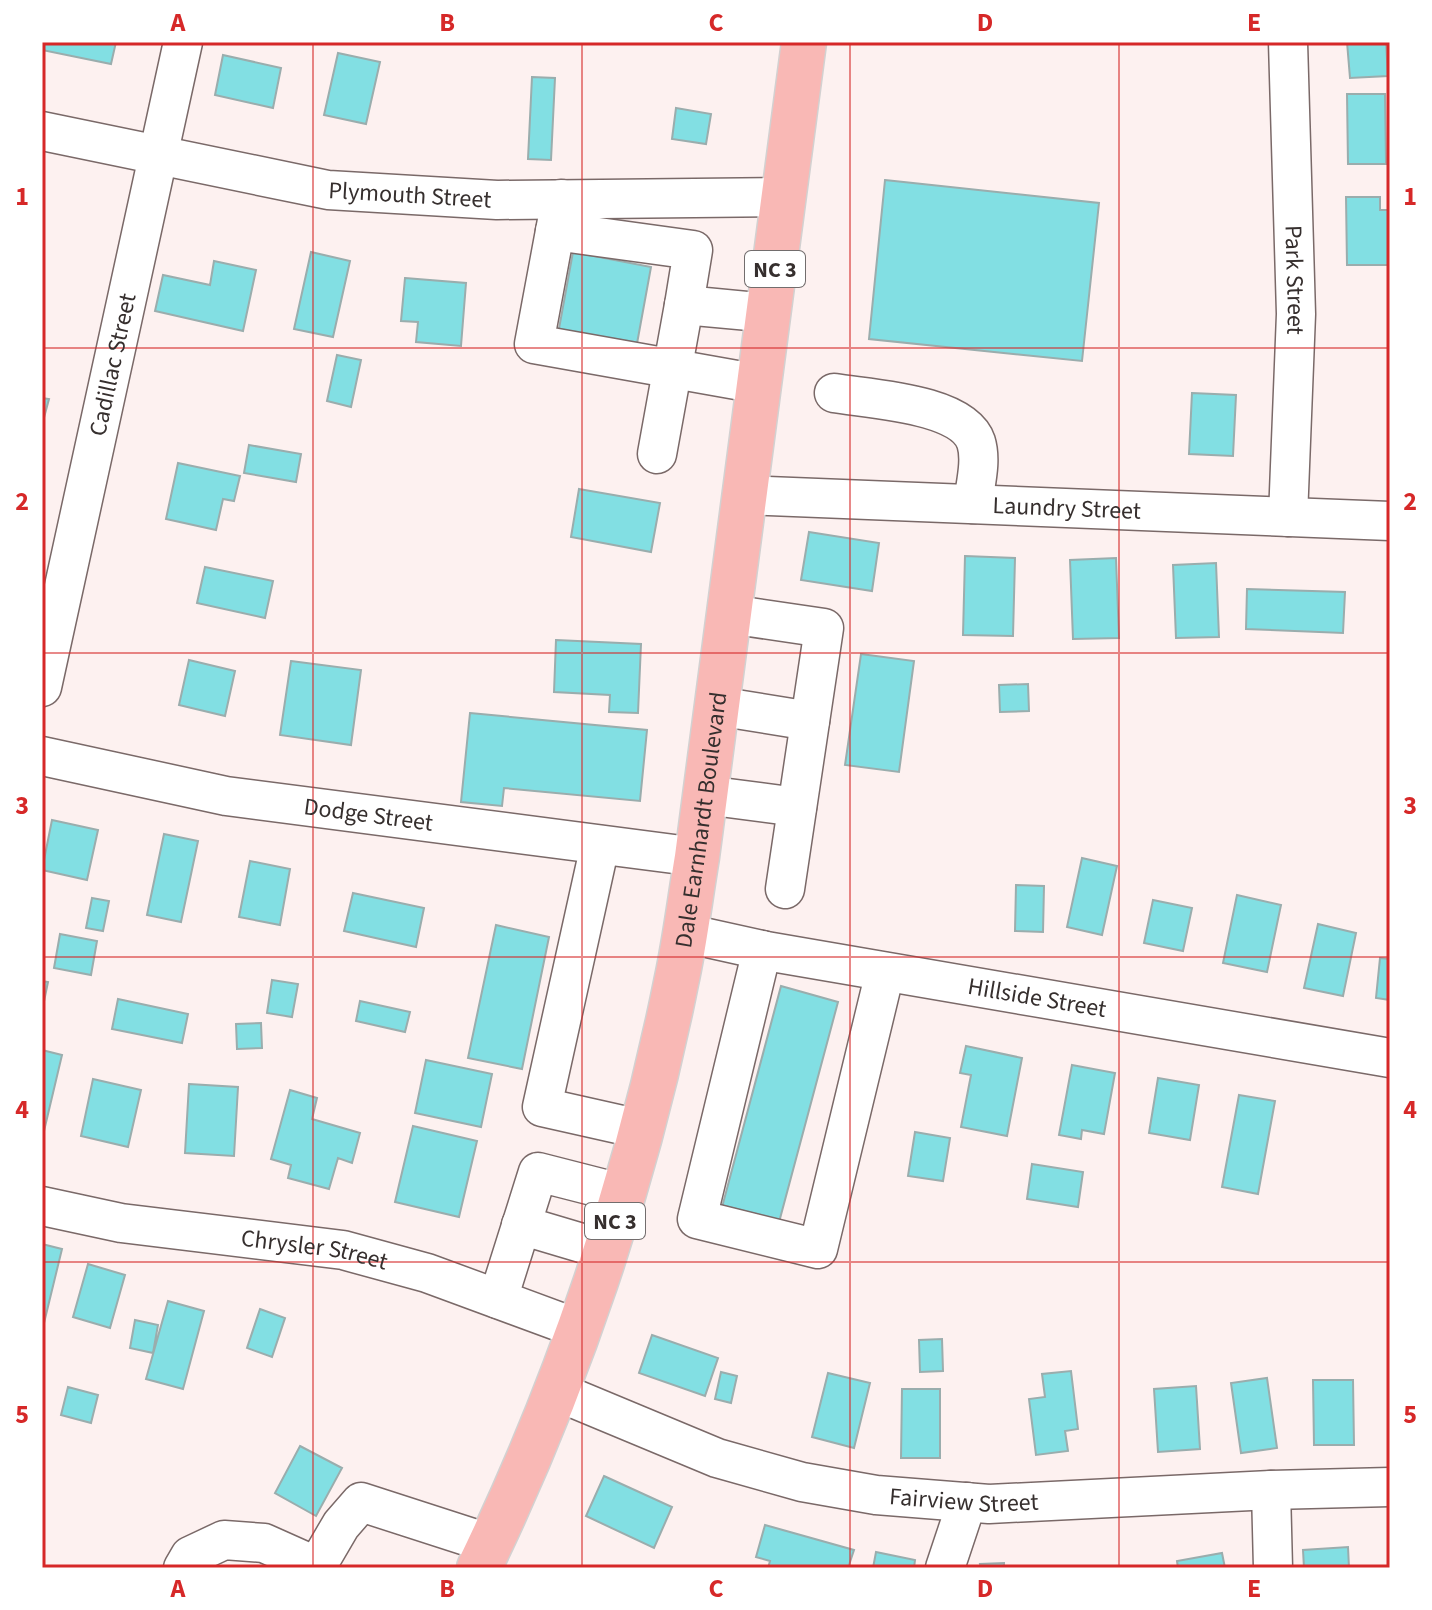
<svg xmlns="http://www.w3.org/2000/svg" width="1432" height="1610" viewBox="0 0 1432 1610" font-family="'Source Sans 3',sans-serif">
	<style>
		.building { fill: #82dfe3; stroke: #9aadad; stroke-width: 2 }
		.lines { fill: none; stroke-linecap: round; stroke-linejoin: round }
		.minor-casing { stroke: #7a6968; stroke-width: 41 }
		.major-casing { stroke: #d3d1d1; stroke-width: 47 }
		.minor { stroke: #fff; stroke-width: 38 }
		.major { stroke: #f9b8b5; stroke-width: 44 }
		.grid { fill: none; stroke: #d62828; stroke-width: 2; stroke-opacity: 0.55 }
		.labels { text-anchor: middle; stroke-width: 8; stroke-linejoin: round; paint-order: stroke }
		.shield { fill: #fff; stroke: #726d6d; stroke-width: 2 }
		.shield-label { font-size: 22px; font-weight: bold; fill: #362f2e }
		.street-label { font-size: 24px; fill: #362f2e; stroke: #fff }
		.neatline { fill: none; stroke: #d62828; stroke-width: 3 }
		.grid-label { font-size: 26px; text-anchor: middle; font-weight: bold; fill: #d62828 }
	</style>
	<rect width="100%" height="100%" fill="#fdf1f0"/>
	<path class="building" d="M42,42h74l-5,22 -69,-14z
		M1347,42h39l2,34 -38,2z
		M338,53l42,9 -14,62 -42,-9z
		M223,55l58,13 -8,40 -58,-13z
		M532,77l23,1 -4,82 -23,-1z
		M1347,94h38l1,70h-38z
		M676,108l35,6 -5,30 -34,-5z
		M885,180l214,23 -17,158 -213,-22z
		M1346,197h34v13h10v55h-43z
		M311,252l39,9 -17,76 -39,-8z
		M573,252l78,15 -15,82 -78,-15z
		M214,261l42,9 -13,61 -88,-20 8,-36 47,10z
		M405,278l61,5 -5,63 -45,-4 2,-20 -17,-1z
		M337,355l24,5 -10,47 -24,-6z
		M1192,393l44,2 -3,61 -44,-2z
		M42,398l7,1 -7,26z
		M249,445l52,9 -5,28 -52,-9z
		M178,463l62,13 -6,25 -11,-2 -7,31 -50,-11z
		M579,489l81,14 -9,49 -80,-15z
		M809,532l70,11 -7,48 -71,-11z
		M965,556l50,2 -2,78 -50,-1z
		M1116,558l3,80 -46,1 -3,-79z
		M1216,563l3,74 -43,1 -3,-73z
		M205,567l68,14 -8,37 -68,-15z
		M1247,589l98,3 -2,41 -97,-4z
		M556,640l85,4 -3,69 -29,-1 1,-17 -56,-3z
		M861,654l53,7 -15,111 -54,-7z
		M189,660l46,11 -10,45 -46,-11z
		M291,661l70,9 -10,75 -71,-10z
		M1028,684l1,27 -29,1 -1,-27z
		M470,713l177,17 -7,71 -136,-13 -2,18 -41,-4z
		M52,820l46,10 -11,50 -45,-10z
		M164,834l34,7 -17,81 -34,-7z
		M1082,858l35,8 -15,69 -35,-8z
		M250,861l40,8 -10,56 -41,-8z
		M1016,885l28,1 -1,46 -28,-1z
		M353,893l71,15 -8,39 -72,-16z
		M1237,895l44,10 -14,67 -44,-9z
		M92,898l17,3 -6,30 -17,-3z
		M1153,900l39,8 -9,43 -39,-8z
		M1318,924l38,9 -13,63 -39,-8z
		M496,925l53,12 -27,132 -54,-11z
		M60,934l37,7 -6,34 -37,-7z
		M1380,958l10,1v41l-14,-2z
		M272,980l26,4 -6,33 -25,-4z
		M42,981l6,1 -6,29z
		M781,986l57,16 -60,224 -57,-15z
		M118,999l70,15 -6,29 -70,-14z
		M360,1001l50,11 -5,20 -49,-11z
		M261,1023l1,25 -25,1 -1,-25z
		M966,1046l56,12 -15,78 -46,-9 10,-52 -11,-2z
		M42,1050l20,5 -18,76 -2,-1z
		M426,1060l66,14 -11,53 -66,-14z
		M1072,1065l43,8 -11,61 -22,-4 -1,9 -22,-4z
		M1158,1078l41,7 -9,55 -41,-7z
		M93,1079l48,11 -13,57 -47,-11z
		M189,1084l49,3 -4,69 -49,-3z
		M290,1090l27,8 -5,21 48,14 -8,30 -14,-5 -9,31 -41,-11 3,-13 -20,-6z
		M1239,1095l36,6 -17,93 -36,-7z
		M413,1126l64,15 -18,76 -64,-15z
		M915,1132l35,6 -7,43 -35,-5z
		M1032,1164l51,8 -5,35 -51,-8z
		M42,1244l20,5 -18,74 -2,-1z
		M88,1264l37,11 -15,53 -37,-11z
		M168,1301l36,10 -21,78 -37,-10z
		M260,1309l25,9 -13,39 -25,-9z
		M135,1320l23,5 -5,28 -23,-5z
		M652,1335l66,23 -13,38 -66,-23z
		M942,1339l1,32 -23,1 -1,-32z
		M1071,1371l7,58 -13,2 3,20 -32,4 -7,-56 16,-2 -3,-23z
		M721,1372l16,4 -6,27 -16,-4z
		M828,1373l42,10 -16,65 -42,-11z
		M1267,1378l10,70 -36,5 -10,-70z
		M1313,1380h40l1,65h-40z
		M1196,1386l4,63 -42,3 -4,-63z
		M68,1387l30,8 -7,28 -30,-8z
		M902,1389h38v69h-39z
		M300,1446l42,22 -26,48 -41,-23z
		M604,1476l68,31 -18,41 -68,-32z
		M765,1525l89,25 -6,18h-80l2,-7 -14,-4z
		M1348,1547l1,21h-45l-1,-18z
		M876,1552l39,8 -1,8h-41z
		M1222,1553l3,15h-47l-1,-7z
		M1004,1563v5h-23l-1,-4z"/>
	<g class="lines">
		<defs>
			<g id="minor">
				<path id="s1" d="M1288,42l8,272 -8,203"/>
				<path id="s2" d="M42,131l286,59 169,10 287,-3"/>
				<path d="M561,199l-27,145 225,40"/>
				<path d="M555,231l138,19 -9,55 85,8"/>
				<path d="M834,393c35,6 129,10 142,49 6,19 -1,43 -3,62"/>
				<path d="M657,454l27,-149"/>
				<path id="s3" d="M745,495l645,26"/>
				<path d="M729,614l95,14 -39,261"/>
				<path id="s4" d="M42,687l141,-645"/>
				<path d="M717,706l93,15"/>
				<path id="s5" d="M42,756l184,40 471,61"/>
				<path d="M705,795l92,12"/>
				<path d="M600,845l-58,262 98,22"/>
				<path id="s6" d="M685,933l81,18 624,107"/>
				<path d="M762,950l-65,269 121,30 67,-277"/>
				<path id="s7" d="M42,1206l79,17 222,27 84,23 152,56"/>
				<path d="M521,1225l84,25"/>
				<path d="M498,1299l40,-127 86,22"/>
				<path id="s8" d="M556,1391l161,67 85,24 74,13 113,9 282,-14 119,-3"/>
				<path d="M1271,1490l2,78"/>
				<path d="M317,1566l24,-41 20,-23 130,42"/>
				<path d="M183,1568l7,-12 34,-16 40,3 56,25"/>
				<path d="M945,1568l22,-66"/>
			</g>
			<g id="major">
				<path id="s9" d="M479,1568c89,-184 157,-385 197,-585 9,-41 14,-84 21,-126l107,-815"/>
			</g>
		</defs>
		<use href="#minor" class="minor-casing"/>
		<use href="#major" class="major-casing"/>
		<use href="#minor" class="minor"/>
		<use href="#major" class="major"/>
	</g>
	<path class="grid" d="M313,42v1526M582,42v1526M850,42v1526M1119,42v1526M42,348h1348M42,653h1348M42,957h1348M42,1262h1348"/>
	<g class="labels">
		<g class="shield">
			<rect x="745" y="251" width="60" height="36" rx="6"/>
			<rect x="585" y="1203" width="60" height="36" rx="6"/>
		</g>
		<g class="shield-label">
			<text x="775" y="277">NC 3</text>
			<text x="615" y="1229">NC 3</text>
		</g>
		<g class="street-label">
			<text dy="8" stroke="none"><textPath href="#s2" startOffset="374">Plymouth Street</textPath></text>
			<text dy="8" stroke="none"><textPath href="#s1" startOffset="238">Park Street</textPath></text>
			<text dy="8" stroke="none"><textPath href="#s4" startOffset="330">Cadillac Street</textPath></text>
			<text dy="8" stroke="none"><textPath href="#s3" startOffset="322">Laundry Street</textPath></text>
			<text dy="8" stroke="none"><textPath href="#s5" startOffset="332">Dodge Street</textPath></text>
			<text dy="8" stroke="none"><textPath href="#s9" startOffset="784">Dale Earnhardt Boulevard</textPath></text>
			<text dy="8" stroke="none"><textPath href="#s6" startOffset="358">Hillside Street</textPath></text>
			<text dy="8" stroke="none"><textPath href="#s7" startOffset="276">Chrysler Street</textPath></text>
			<text dy="8" stroke="none"><textPath href="#s8" startOffset="426">Fairview Street</textPath></text>
		</g>
	</g>
	<rect width="1432" height="1610" fill="none" stroke="#ffffff" stroke-width="88"/>
	<rect x="44" y="44" width="1344" height="1522" class="neatline"/>
	<g class="grid-label">
		<text x="178" y="31">A</text>
		<text x="447" y="31">B</text>
		<text x="716" y="31">C</text>
		<text x="985" y="31">D</text>
		<text x="1254" y="31">E</text>
		<text x="22" y="205">1</text>
		<text x="1410" y="205">1</text>
		<text x="22" y="510">2</text>
		<text x="1410" y="510">2</text>
		<text x="22" y="814">3</text>
		<text x="1410" y="814">3</text>
		<text x="22" y="1118">4</text>
		<text x="1410" y="1118">4</text>
		<text x="22" y="1423">5</text>
		<text x="1410" y="1423">5</text>
		<text x="178" y="1597">A</text>
		<text x="447" y="1597">B</text>
		<text x="716" y="1597">C</text>
		<text x="985" y="1597">D</text>
		<text x="1254" y="1597">E</text>
	</g>
</svg>
